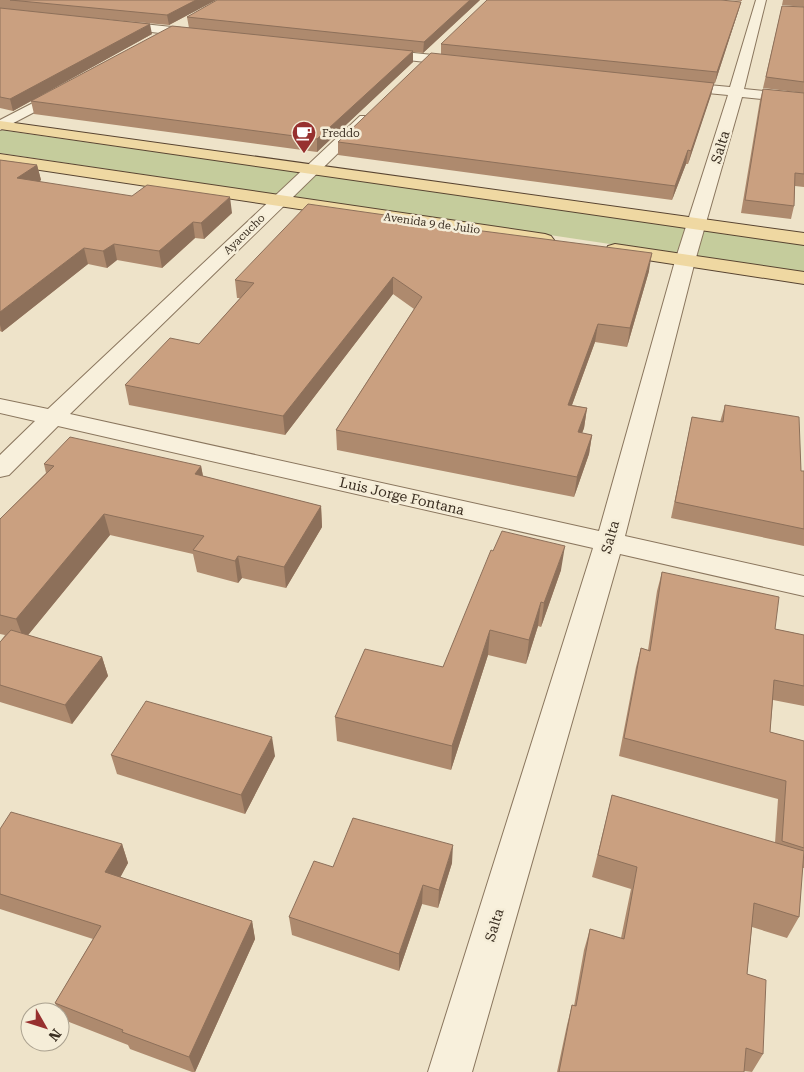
<svg xmlns="http://www.w3.org/2000/svg" width="804" height="1072" viewBox="0 0 804 1072" font-family="'Roboto Serif',serif">
	<style>
		.green { fill: #c5cc9c }
		.lines { fill: none; stroke-linecap: round; stroke-linejoin: round }
		.minor-casing { stroke: #8a765e; stroke-width: 2 }
		.major-casing { stroke: #584431; stroke-width: 2 }
		.minor { fill: #f8f0dc; fill-rule: evenodd }
		.major { fill: #efd8a2; fill-rule: evenodd }
		.wall { fill: #ae8a6e }
		.shaded-wall { fill: #8d705a }
		.building { fill: #caa080; stroke: #8d705a }
		.labels { text-anchor: middle; stroke-width: 5; stroke-linejoin: round; paint-order: stroke }
		.far-poi-label { font-size: 11px; fill: #3a2e21; stroke: #f5edd8; text-anchor: start }
		.far-street-label { font-size: 11px; fill: #3a2e21; stroke: #f5edd8 }
		.street-label { font-size: 14px; fill: #3a2e21; stroke: #f5edd8 }
	</style>
	<rect width="100%" height="100%" fill="#eee3c9"/>
	<path class="green" d="M0,130l804,114v29l-804,-120z"/>
	<g class="lines">
		<defs>
			<path id="minor" d="M756,0h10l-22,89 60,6v8l-62,-6 -47,164 -70,275 179,40v20l-184,-42 -148,518h-44l165,-524 -535,-122 -49,49 -9,2v-22l35,-34 -35,-8v-14l48,10 312,-293h10l2,3 -2,3 -300,292 529,117 76,-270 53,-166 -52,-5 -7,-4 7,-4 54,5z
				M114,21l87,9 6,4 -6,4 -91,-11v-4z
				M375,49l87,9 6,4 -6,4 -91,-10 -2,-3 2,-3z
				M64,87l7,4 -2,3 -69,36v-10z"/>
			<path id="major" d="M0,121l804,112v12l-804,-116z
				M0,154l545,80 6,2 3,4 -3,4 -6,2 -545,-82z
				M615,244l189,28v12l-196,-30 -2,-4 2,-4z"/>
		</defs>
		<use href="#minor" class="minor-casing"/>
		<use href="#major" class="major-casing"/>
		<use href="#minor" class="minor"/>
		<use href="#major" class="major"/>
	</g>
	<path class="wall" d="M0,0h216l-47,25 -78,-7 61,16 -139,77 -13,-3z
		M480,0l-57,53 -10,-1v10l-96,90 -283,-38 -3,-13 158,-73 -2,-11z
		M726,0h16v1z
		M783,0h21v7l-22,-2z
		M741,2l-3,10 -23,71h-1l-3,12 -23,69h-2l-14,36 -334,-45v-13l103,-88v-10z
		M782,6l22,1v86l-41,-5z
		M763,89l41,4v94l-9,-1 -1,20 -3,13 -50,-6 19,-113z
		M0,160l37,5 4,15 -2,2 193,31 -28,26 -9,-1 -33,30 -45,-8 -10,8 -19,-4 -86,68 -2,-1z
		M392,219l257,52 -22,76 -32,-5 -23,63 15,3 -3,20 -2,5 10,2 -3,19 -15,43 -237,-47 -1,-20 78,-121 -21,-15 -108,141 -156,-30 -4,-20 74,-41 41,-46h-3l-2,-18z
		M725,405l76,66h3v75l-133,-28 21,-101 28,5z
		M44,464l157,2 2,10 118,30 1,21 -36,61 -44,-10 -4,5 -41,-11 -4,-18 -83,-19 -82,100 74,22 6,19 -36,48 -72,-22v-60l5,-7 -5,-1v-115l46,-46z
		M493,551l68,19 -20,57 -3,-1 -12,38 -38,-9 -37,115 -114,-29 -2,-24 108,-50z
		M662,572l113,57 29,6v71l-31,-6 -3,32 34,9v127h-2l-3,49 -12,21 -35,-11 -5,47 16,80 -11,18 -8,-1v1h-187l10,-47 5,-20 2,1 10,-56 6,-21 31,9 10,-49 -39,-12 20,-82 163,48 3,-44 -159,-43 17,-89 5,-19 7,2 9,-59z
		M111,755l164,1 -30,58 -128,-40z
		M0,829l122,15 6,19 -8,14 132,44 3,18 -60,133h-3l-62,-23 -2,-4 -64,-25 -9,-17 38,-64 -93,-30z
		M452,863l-14,45 -16,-4 -23,67 -107,-36 -3,-18 44,-50z"/>
	<path class="shaded-wall" d="M196,0h20l-47,25 -2,-10z
		M470,0h10l-57,53 1,-11z
		M741,2l-3,10 -23,71 2,-11z
		M150,24l2,10 -139,77 -3,-12z
		M413,51v11l-96,90v-13z
		M714,83l-3,12 -23,69 3,-13z
		M688,150l-2,14 -14,36 3,-14z
		M37,165l4,15 -20,13 -4,-15z
		M230,197l2,16 -28,26 -3,-16z
		M193,222l2,16 -33,30 -3,-17z
		M114,244l3,16 -10,8 -4,-17z
		M84,248l4,16 -86,68 -2,-7v-13z
		M652,253l-3,18 -22,76 3,-19z
		M393,277v17l-108,141 -2,-19z
		M598,324l-3,18 -30,82 3,-19z
		M587,408l-3,20 -9,24 3,-20z
		M592,435l-3,19 -15,43 3,-20z
		M201,466l4,21 -10,-13z
		M321,506l1,21 -36,61 -2,-21z
		M104,514l6,21 -86,105 -8,-21z
		M565,546l-4,24 -20,57 3,-24z
		M238,556l4,22 -4,5 -3,-22z
		M541,602l-3,24 -12,38 3,-24z
		M490,630l-2,25 -37,115 1,-24z
		M102,657l6,19 -36,48 -7,-19z
		M272,737l3,19 -30,58 -4,-19z
		M122,844l6,19 -15,28 -8,-19z
		M453,845l-1,18 -14,45 1,-18z
		M423,885l-1,19 -23,67v-17z
		M252,921l3,18 -60,133 -6,-15z"/>
	<path class="building" d="M10,0h186l-29,15z
		M217,0h253l-46,42 -237,-25z
		M487,0h234l20,2 -24,70 -276,-28z
		M782,6l22,1v75l-38,-5z
		M0,8l150,16 -140,75 -10,-2z
		M172,26l241,25 -96,88 -286,-38z
		M431,53l283,30 -23,68 -3,-1 -13,36 -337,-44z
		M763,89l41,4v81l-9,-1 -1,33 -49,-6z
		M0,160l37,5 -20,13 115,18 15,-11 83,12 -29,26 -8,-1 -34,29 -45,-7 -11,7 -19,-3 -84,64z
		M308,204l84,12 -2,3 262,34 -22,75 -32,-4 -30,81 19,3 -9,24 14,3 -15,42 -241,-47 86,-133 -29,-20 -110,139 -158,-31 45,-47 29,6 55,-61 -19,-3z
		M725,405l74,12 2,54h3v58l-129,-27 17,-85 31,5z
		M70,437l131,29 -6,8 126,32 -37,61 -46,-11 -3,5 -42,-11 11,-14 -100,-22 -88,105 -16,-4v-96l54,-53 -10,-2z
		M502,531l63,15 -21,57 -3,-1 -12,38 -39,-10 -38,116 -117,-29 30,-68 78,18 48,-117 2,1z
		M662,572l117,25 -4,32 29,6v51l-30,-6 -4,52 34,9v107l-22,-7 4,-60 -162,-43 17,-90 9,3z
		M11,630l91,27 -37,48 -65,-20v-43z
		M146,701l126,36 -31,58 -130,-40z
		M612,795l192,56 -5,66 -45,-14 -7,71 19,6 -3,74 -17,-6 -2,24h-185l13,-67 4,1 14,-77 34,10 13,-72 -39,-12z
		M11,812l111,32 -17,28 147,49 -63,136 -67,-25 1,-2 -68,-27 46,-77 -101,-32v-65z
		M353,818l100,27 -14,45 -16,-5 -24,69 -110,-37 25,-56 19,6z"/>
	<defs>
		<symbol id="cafe-pin" viewBox="-11 -11 22 30"><path d="M0 17L-7.5 6A9.5 9.5 0 1 1 7.5 6Z" fill="#97302f" stroke="#f5edd8"/><path d="M-5.5-4.5H6V0H3Q3 3.5 0 3.5H-2.5Q-5.5 3.5-5.5 0ZM3-3.2v2h1.7v-2ZM-6 4.5H4V6H-6Z" fill="#fff"/></symbol>
	</defs>
	<g fill-rule="evenodd">
		<use href="#cafe-pin" x="290" y="119" width="28" height="38"/>
	</g>
	<g class="labels">
		<g class="far-poi-label">
			<text x="322" y="137">Freddo</text>
		</g>
		<g class="far-street-label">
			<text transform="translate(432 223) rotate(8)" y="4">Avenida 9 de Julio</text>
			<text transform="translate(244 234) rotate(-44)" y="4">Ayacucho</text>
		</g>
		<g class="street-label">
			<text transform="translate(720 147) rotate(-73)" y="5">Salta</text>
			<text transform="translate(402 496) rotate(13)" y="5">Luis Jorge Fontana</text>
			<text transform="translate(610 537) rotate(-74)" y="5">Salta</text>
			<text transform="translate(494 925) rotate(-73)" y="5">Salta</text>
		</g>
	</g>
	<g transform="translate(45 1027) rotate(129)"><circle r="24" fill="#f5edd8" stroke="#aaa18f"/>
	<path d="M0-4L9 19L0 12L-9 19Z" fill="#97302f"/>
	<text y="-8" font-size="14" font-weight="bold" text-anchor="middle" fill="#3a2e21">N</text>
	</g>
</svg>
